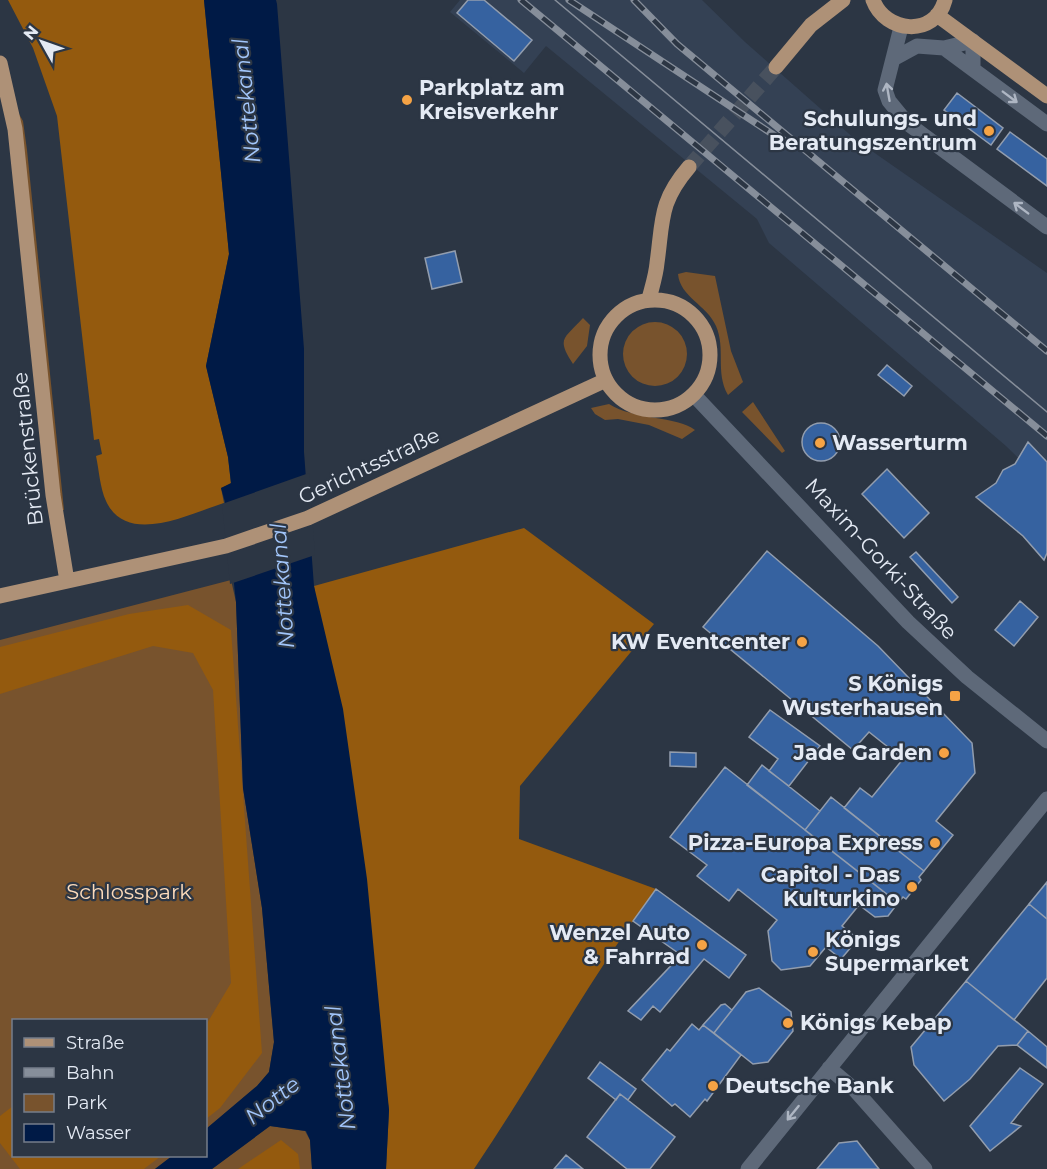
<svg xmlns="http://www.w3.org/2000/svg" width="1047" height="1169" viewBox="0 0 1047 1169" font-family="Montserrat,sans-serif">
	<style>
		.built { fill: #344154 }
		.green { fill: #78532d }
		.forest { fill: #945a0e }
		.water { fill: #001a46 }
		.pier { fill: #2c3644 }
		.building { fill: #3662a0; stroke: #929dae; stroke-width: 1.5 }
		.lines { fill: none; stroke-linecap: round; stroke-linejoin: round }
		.major-tunnel { stroke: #48515e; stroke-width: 15; stroke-dasharray: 15 8; stroke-linecap: butt }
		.minor { stroke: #5e6979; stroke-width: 15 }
		.major { stroke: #ae9177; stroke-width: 15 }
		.tram { stroke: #868e9a; stroke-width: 1.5 }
		.rail-casing { stroke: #868e9a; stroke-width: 7 }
		.rail { stroke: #2c3644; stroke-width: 4.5; stroke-dasharray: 14; stroke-linecap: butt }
		.oneway { stroke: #aeb6c3 }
		.poi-dot { fill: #f5a345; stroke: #2c3644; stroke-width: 2 }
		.labels { text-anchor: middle; stroke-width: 4.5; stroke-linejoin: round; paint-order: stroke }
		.poi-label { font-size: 21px; font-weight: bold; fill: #e4eaf4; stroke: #2c3644; text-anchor: end }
		.street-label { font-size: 21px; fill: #e4eaf4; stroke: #2c3644 }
		.park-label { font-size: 21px; fill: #fcdbbb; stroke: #2c3644 }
		.water-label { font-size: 22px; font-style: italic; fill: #a2c6fb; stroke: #2c3644 }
	</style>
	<rect width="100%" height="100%" fill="#2c3644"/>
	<path class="built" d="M460,0h242l43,42 111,98 191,133v213l-41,-40 -237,-203 -12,-24 -211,-173 -22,27 -74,-61z"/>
	<path class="green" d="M16,109l7,12 4,29 37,360 -11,2z
		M686,272l29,4 16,75 12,31 -15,13c-13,-23 -2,-46 -12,-69 -9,-21 -36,-29 -38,-52z
		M583,318l7,7 -3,21 -14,18c-17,-26 -9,-25 10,-46z
		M623 354a32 32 0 1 1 64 0a32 32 0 1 1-64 0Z
		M753,402l32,49 -3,2 -40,-41z
		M609,404c25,16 68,12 86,26l-13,9 -33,-14 -31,-6 -13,1 -10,-6 -4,-6z
		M231,580l5,22 7,186 19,120 12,134 -5,30 -12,14 -51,43v-109h-192v136h158l-17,13h-155v-529z
		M270,1126l35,5 5,9 2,29h-100z"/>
	<path class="forest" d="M8,0h196l25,254 -23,112 22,91 3,27 -10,4 3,15c-33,10 -97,44 -118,-2 -6,-13 -7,-31 -10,-45l6,-2 -3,-15 -5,1 -37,-324 -24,-68z
		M524,528l130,96 -134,162 -1,53 137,50c-66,89 -120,188 -182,280h-88l3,-59 -75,-524z
		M188,605l43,25 31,423 -42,55 -14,11v-94l25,-42 -18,-293 -20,-37 -40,-7 -153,48v-47l129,-33z
		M13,1106l1,50h147l-17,13h-124l-20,-26v-27z
		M281,1140l17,14 2,15h-62z"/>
	<path class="water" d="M204,0h72l1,4 27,345v103l10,134 29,123 24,170 22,231 -3,59h-74l-2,-29 -4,-9 -36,-5 -58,43h-57l17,-13h34v-27l51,-43 12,-14 5,-30 -12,-134 -19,-120 -7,-186 -11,-100 -4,-14 10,-5 -3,-26 -22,-91 23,-112z"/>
	<path class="pier" d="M309,473l6,82 -85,29 -8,-80z"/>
	<path class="building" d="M468,0h16l48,40 -18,21 -57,-48z
		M957,93l46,35 -12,17 -47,-35z
		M1010,132l37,27v27l-50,-37z
		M455,251l7,31 -30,7 -7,-31z
		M887,365l25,21 -8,10 -26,-21z
		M802 442a19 19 0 1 1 38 0a19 19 0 1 1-38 0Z
		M1028,442l19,20v91l-3,7 -21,-24 -47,-39 20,-14 7,-13 12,-6z
		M887,469l42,44 -25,25 -42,-44z
		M767,551l111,95 94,97 3,30 -39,48 17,14 -29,36 -80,-63 16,-20 12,9 31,-38 -34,-27 -16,18 -150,-123z
		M916,552l42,45 -6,6 -42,-46z
		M1020,601l18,16 -24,29 -19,-16z
		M770,710l50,36 -31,40 -20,-15 9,-12 -29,-22z
		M670,752l26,1v14l-26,-1z
		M762,765l58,46 -15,19 -58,-45z
		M725,767l173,136 -10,13 -13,1 -16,-12 -17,21 16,13 -17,20 -15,-12 -16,19 -29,4 -9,-9 -4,-30 9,-11 -39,-31 -9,12 -32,-25 10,-11 -37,-28z
		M831,797l93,74 -5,6 2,3 -15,19 -3,-2 -5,6 -93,-73z
		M1047,882v37l-18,-15z
		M656,889l90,66 -17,23 -25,-19 -44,53 -7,-6 -12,14 -13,-9 53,-56 -48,-34z
		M1029,904l18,15v59l-33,42 -48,-39z
		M966,981l62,50 -11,14 -19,1 -28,33 -26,22 -30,-36 -3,-18z
		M759,988l32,24 2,19 -25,31 -15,2 -39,-31 32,-41z
		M725,1004l7,6 -18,23 -11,-8 18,-20z
		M692,1024l7,6 4,-5 38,30 -34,46 -2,-2 -15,18 -15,-13 -3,2 -30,-26 25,-31 3,2z
		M1028,1031l19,16v21l-30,-23z
		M600,1062l36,27 -8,11 -8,-6 -4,6 -28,-22z
		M1020,1068l23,16 -32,39 10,3 -31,25 -20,-25z
		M620,1094l55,43 -25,32h-23l-40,-32z
		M857,1141l22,28h-62l22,-26z
		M566,1155l17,14h-29z"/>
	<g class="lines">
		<path class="major-tunnel" d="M689,167l87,-100"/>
		<path class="minor" d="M901,27l-16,63 4,11 18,22 140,104
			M944,48l103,76
			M895,58l22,-12 27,2 29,-7v28
			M694,395l214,227 59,55 80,64
			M829,1068l26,22 70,79
			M748,1169l299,-370"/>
		<path class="major" d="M873,0c12,33 62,38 72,0
			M937,15l110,81
			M0,63l15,66 38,366 14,86
			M776,67l35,-42 32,-25
			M649,299c3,-12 7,-24 8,-36 6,-43 2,-61 32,-96
			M600 355a55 55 0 1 1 110 0a55 55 0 1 1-110 0Z
			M0,596l226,-50 82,-28 298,-138"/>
		<path class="tram" d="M555,0l492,412"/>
		<defs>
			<path id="rail" d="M521,0l526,436
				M569,0l217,143
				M634,0l43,44 370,307"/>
		</defs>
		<use href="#rail" class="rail-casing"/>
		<use href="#rail" class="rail"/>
	</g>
	<defs><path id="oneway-shaft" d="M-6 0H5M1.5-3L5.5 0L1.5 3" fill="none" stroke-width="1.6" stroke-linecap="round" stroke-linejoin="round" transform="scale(1.5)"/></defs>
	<g class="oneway">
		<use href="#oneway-shaft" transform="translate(888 92) rotate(-100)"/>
		<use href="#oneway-shaft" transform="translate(1010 97) rotate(37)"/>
		<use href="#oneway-shaft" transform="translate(1021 208) rotate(-143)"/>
		<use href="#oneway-shaft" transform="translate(793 1113) rotate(129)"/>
	</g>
	<g class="poi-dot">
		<circle cx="407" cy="100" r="6"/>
		<circle cx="989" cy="131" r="6"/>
		<circle cx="820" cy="443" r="6"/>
		<circle cx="802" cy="642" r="6"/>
		<rect x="949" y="690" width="12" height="12" rx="3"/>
		<circle cx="944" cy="753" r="6"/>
		<circle cx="935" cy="843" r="6"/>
		<circle cx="912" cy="887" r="6"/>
		<circle cx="702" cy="945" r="6"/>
		<circle cx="813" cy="952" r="6"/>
		<circle cx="788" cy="1023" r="6"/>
		<circle cx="713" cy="1086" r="6"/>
	</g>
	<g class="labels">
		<g class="poi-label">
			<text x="419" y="95" text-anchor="start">Parkplatz am<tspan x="419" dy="24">Kreisverkehr</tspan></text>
			<text x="977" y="126">Schulungs- und<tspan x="977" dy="24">Beratungszentrum</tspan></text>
			<text x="832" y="450" text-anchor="start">Wasserturm</text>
			<text x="790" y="649">KW Eventcenter</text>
			<text x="943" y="691">S Königs<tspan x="943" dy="24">Wusterhausen</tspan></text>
			<text x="932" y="760">Jade Garden</text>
			<text x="923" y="850">Pizza-Europa Express</text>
			<text x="900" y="882">Capitol - Das<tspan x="900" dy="24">Kulturkino</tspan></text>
			<text x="690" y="940">Wenzel Auto<tspan x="690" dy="24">&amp; Fahrrad</tspan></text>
			<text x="825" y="947" text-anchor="start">Königs<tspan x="825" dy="24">Supermarket</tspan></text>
			<text x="800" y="1030" text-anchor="start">Königs Kebap</text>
			<text x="725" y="1093" text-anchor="start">Deutsche Bank</text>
		</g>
		<g class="street-label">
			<text transform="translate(28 449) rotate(-96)" y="7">Brückenstraße</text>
			<text transform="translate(369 466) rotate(-25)" y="7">Gerichtsstraße</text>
			<text transform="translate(881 559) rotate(47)" y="7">Maxim-Gorki-Straße</text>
		</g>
		<g class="park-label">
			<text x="129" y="899">Schlosspark</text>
		</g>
		<g class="water-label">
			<text transform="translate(246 101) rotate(-96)" y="8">Nottekanal</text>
			<text transform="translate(282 586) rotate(-94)" y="8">Nottekanal</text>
			<text transform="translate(340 1068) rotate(-97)" y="8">Nottekanal</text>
			<text transform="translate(272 1100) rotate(-38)" y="8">Notte</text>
		</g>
	</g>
	<rect x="12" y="1019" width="195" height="138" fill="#2c3644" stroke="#767e8a" stroke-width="1.5"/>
	<rect x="24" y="1038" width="30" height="9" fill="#ae9177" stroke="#767e8a" stroke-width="1.5"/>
	<text x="66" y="1049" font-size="18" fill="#e4eaf4">Straße</text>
	<rect x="24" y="1068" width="30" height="9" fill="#868e9a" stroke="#767e8a" stroke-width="1.5"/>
	<text x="66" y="1079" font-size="18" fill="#e4eaf4">Bahn</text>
	<rect x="24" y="1094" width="30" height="18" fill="#78532d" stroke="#767e8a" stroke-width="1.5"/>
	<text x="66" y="1109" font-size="18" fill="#e4eaf4">Park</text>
	<rect x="24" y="1124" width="30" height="18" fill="#001a46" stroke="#767e8a" stroke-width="1.5"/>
	<text x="66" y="1139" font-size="18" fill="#e4eaf4">Wasser</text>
	<g transform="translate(42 42) rotate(310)" stroke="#2c3644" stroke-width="4.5" paint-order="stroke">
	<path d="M0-4.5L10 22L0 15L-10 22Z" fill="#e4eaf4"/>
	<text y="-9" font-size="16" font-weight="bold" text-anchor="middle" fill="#e4eaf4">N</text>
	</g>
</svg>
